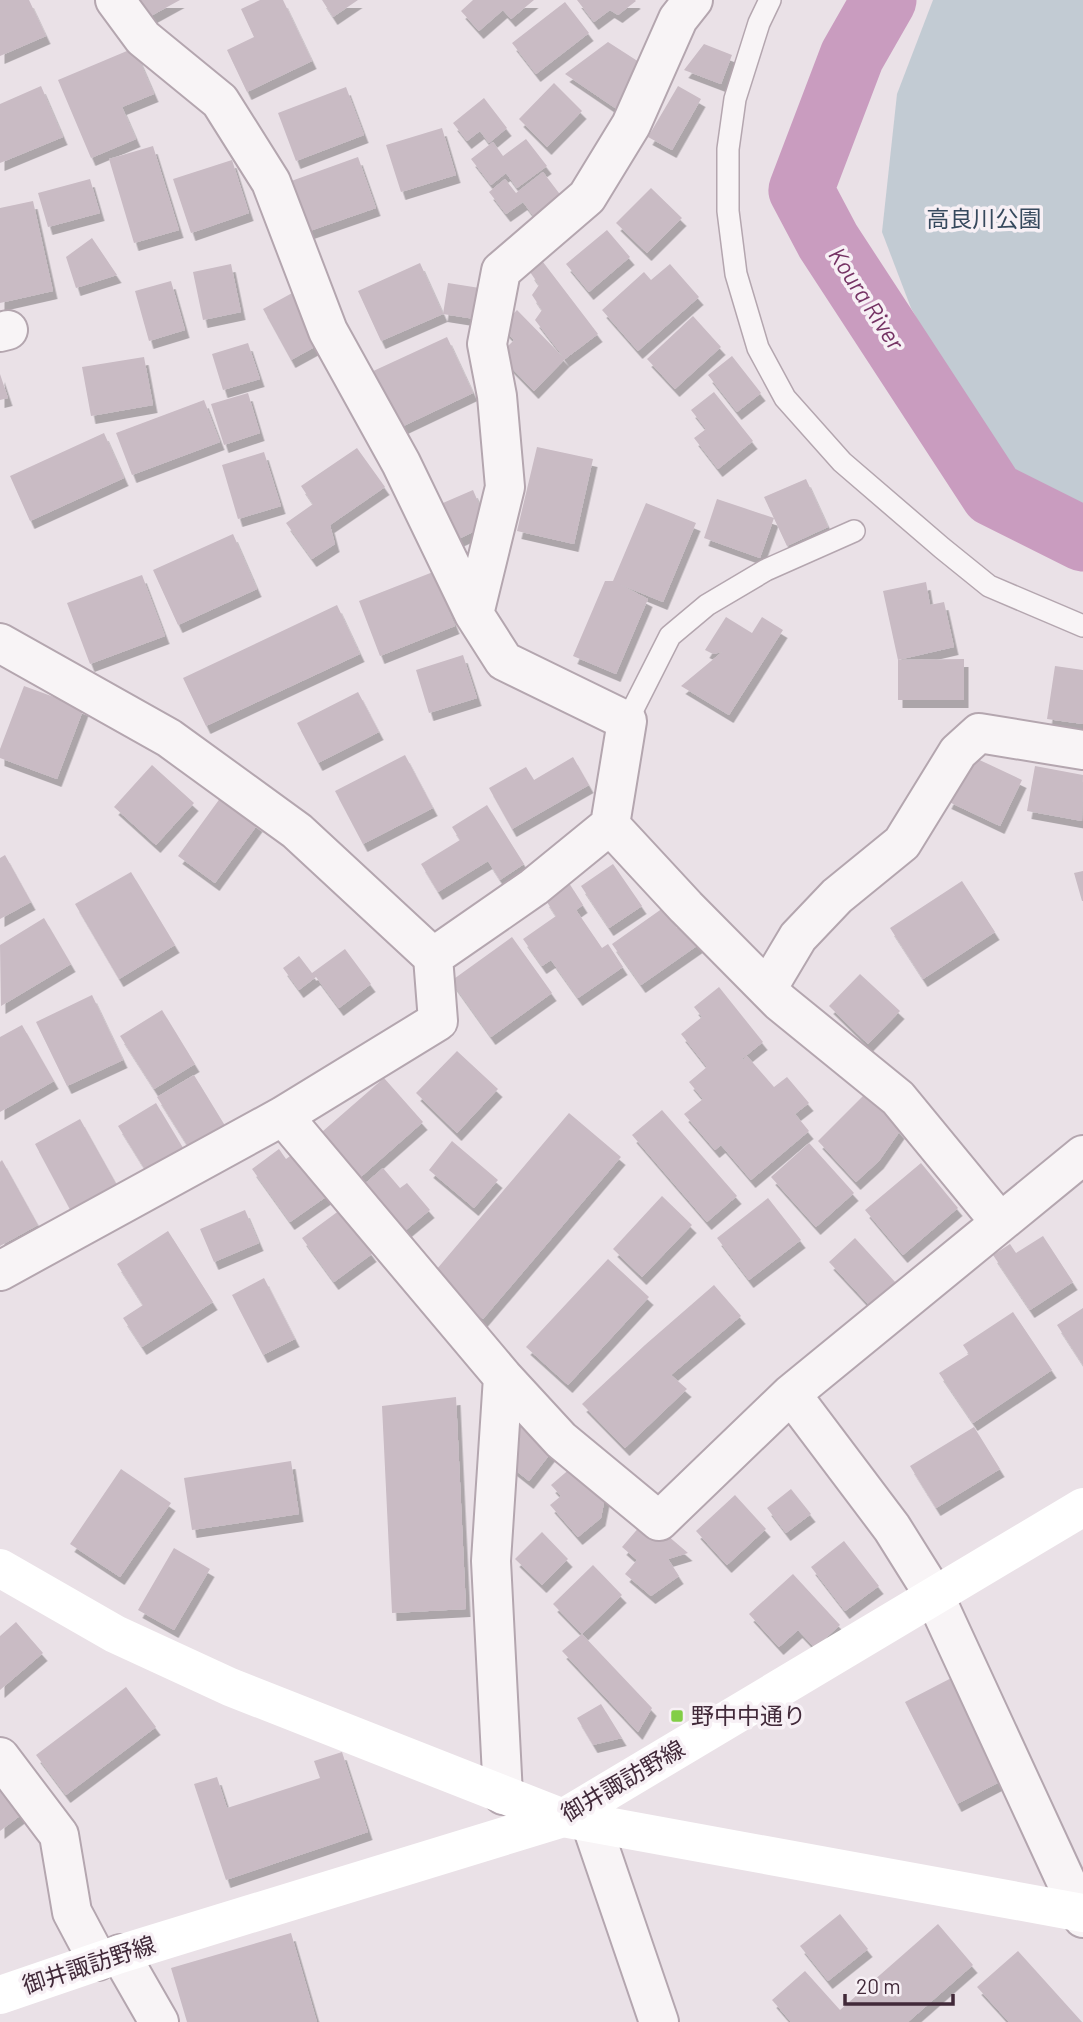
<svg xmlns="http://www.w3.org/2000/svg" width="1083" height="2022" viewBox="0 0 1083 2022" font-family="Barlow,'Noto Sans JP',sans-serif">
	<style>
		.green { fill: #c2cbd3 }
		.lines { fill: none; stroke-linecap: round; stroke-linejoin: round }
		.river { stroke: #c99cbf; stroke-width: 65 }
		.building { fill: #c9bbc4; filter: url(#shadow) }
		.lane-casing { stroke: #b4a6af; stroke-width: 24 }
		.street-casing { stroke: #b4a6af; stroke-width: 42 }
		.lane { stroke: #f8f4f6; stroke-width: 21 }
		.street { stroke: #f8f4f6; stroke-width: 38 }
		.secondary { stroke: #fff; stroke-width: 38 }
		.poi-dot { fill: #82ce46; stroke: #f7f0f5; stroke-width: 2.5 }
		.labels { text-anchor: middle; stroke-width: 7; stroke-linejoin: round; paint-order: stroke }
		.park-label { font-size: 23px; fill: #36495d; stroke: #f7f0f5 }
		.poi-label { font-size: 23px; fill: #412939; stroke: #f7f0f5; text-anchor: start }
		.street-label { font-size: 23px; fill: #412939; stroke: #f7f0f5 }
		.water-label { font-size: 24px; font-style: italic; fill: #753364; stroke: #f7f0f5 }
	</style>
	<defs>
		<filter id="shadow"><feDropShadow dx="4.5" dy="8" stdDeviation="0" flood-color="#0004"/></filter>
	</defs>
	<rect width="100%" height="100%" fill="#eae1e7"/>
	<path class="green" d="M933,0h150v507l-77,-29 -95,-170 -29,-76 15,-138z"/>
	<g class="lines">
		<path class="river" d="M884,0l-32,56 -51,134 27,51 165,253 90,45"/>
	</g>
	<path class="building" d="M0,0h29l17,36 -46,20z
		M139,0h41l-31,17z
		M260,0h23l29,61 -65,31 -20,-42 27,-13 -13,-28z
		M322,0h36l-25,17z
		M473,0h61l-23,19 -8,-9 -24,21 -18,-20z
		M577,0h58l1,1 -18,14 -8,-5 -16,12z
		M565,2l24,31 -53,41 -24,-31z
		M608,42l42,27 -29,43 -56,-38z
		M704,44l28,11 -11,29 -37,-14z
		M134,48l20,46 -32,13 14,32 -45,19 -33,-78z
		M554,83l28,28 -35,36 -28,-28z
		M41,86l22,51 -63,26v-59z
		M678,86l23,13 -29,51 -24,-13z
		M346,87l18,48 -68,26 -18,-48z
		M484,98l23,30 -18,15 -9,-12 -13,10 -14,-18z
		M442,128l14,47 -55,17 -15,-47z
		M526,139l21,27 -30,22 -11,-15 -15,12 -20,-26 22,-17 10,14z
		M153,146l26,84 -45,13 -25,-84z
		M358,157l18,51 -75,26 -18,-50z
		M232,160l17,53 -58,20 -18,-54z
		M543,172l19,25 -27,21 -12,-16 -17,12 -17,-22 16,-13 11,14z
		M90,179l10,34 -52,14 -10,-34z
		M651,188l31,30 -35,35 -31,-30z
		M33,201l20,90 -53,12v-95z
		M607,230l23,27 -41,35 -23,-28z
		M92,238l25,37 -41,13 -10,-31z
		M543,262l55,72 -33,25 -30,-39 7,-10 -10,-15 7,-10 -9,-13z
		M420,263l23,51 -62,27 -23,-50z
		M231,264l10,48 -38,8 -10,-48z
		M670,264l29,33 -61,54 -36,-41 42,-38 7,8z
		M171,281l14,49 -36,11 -14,-50z
		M448,283l38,6 -5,31 -38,-6z
		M294,292l28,51 -31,17 -28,-51z
		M517,310l48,49 -31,32 -35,-36 15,-15 -13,-14z
		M693,316l28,31 -46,42 -28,-30z
		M447,337l26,56 -78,37 -26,-57z
		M248,343l12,36 -37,11 -11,-36z
		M732,356l29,37 -24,19 -29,-37z
		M144,357l9,48 -62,11 -9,-49z
		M0,374l8,24 -8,2z
		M714,392l39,49 -35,28 -24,-31 12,-9 -15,-19z
		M248,393l12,40 -36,12 -13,-41z
		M204,400l16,42 -88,33 -16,-42z
		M104,433l20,45 -94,43 -20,-45z
		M537,447l56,12 -19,85 -57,-13z
		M357,448l28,39 -55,38 5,19 -23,15 -26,-36 27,-19 -12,-18z
		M264,452l17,54 -43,13 -16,-54z
		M806,479l22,48 -41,19 -23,-49z
		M473,490l15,35 -36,17 -16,-36z
		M717,499l57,19 -14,40 -56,-20z
		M646,503l50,20 -33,79 -44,-18 29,15 -32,75 -43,-18 32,-75h8z
		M233,534l24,55 -79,36 -25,-55z
		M433,572l22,54 -75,30 -21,-55z
		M142,575l23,61 -75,28 -23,-61z
		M926,582l4,23 14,-3 10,45 -56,13 66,-1v41h-66v-40l-15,-69z
		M337,605l23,49 -154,72 -23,-48z
		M726,617l26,16 10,-16 21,13 -54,85 -48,-29 41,-34 -9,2 -8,-4z
		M463,655l14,43 -48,15 -13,-43z
		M1055,666l28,4v54l-36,-5z
		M24,686l60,22 -27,71 -57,-21v-9z
		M358,692l21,40 -61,31 -21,-40z
		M405,755l28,53 -70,36 -28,-53z
		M969,755l53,25 -22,46 -53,-25z
		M573,757l16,28 -77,44 -23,-41 37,-21 8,13z
		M152,765l42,38 -38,42 -42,-38z
		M1035,766l48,9 -1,46 -55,-10z
		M221,797l37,27 -43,59 -37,-27z
		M487,805l37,59 -24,16 -12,-19 -50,31 -17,-28 39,-24 -8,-13z
		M5,855l26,47 -31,17v-61z
		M613,864l29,42 -33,22 -28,-42z
		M1083,871v30h-1l-8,-28z
		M131,872l44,73 -56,34 -44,-75z
		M962,881l33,51 -72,47 -33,-51z
		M569,883l14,22 -7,5 26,38 6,-4 15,23 -45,31 -27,-38 -9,6 -19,-27 33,-23 -11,-17z
		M663,908l14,20 9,-6 15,21 -60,42 -29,-41z
		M44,918l27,46 -70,42 -1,-61z
		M512,937l40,56 -61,44 -40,-56z
		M345,949l26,35 -32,24 -23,-31 -17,13 -16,-22 16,-12 13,17z
		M860,974l40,37 -32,33 -39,-38z
		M719,987l44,55 -21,17 1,1 4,-4 27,31 13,-10 22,26 -14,11 14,17 -58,49 -30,-35 -6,5 -31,-36 19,-15 -14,-17 18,-15 -26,-33 21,-17 -8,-10z
		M92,995l31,65 -56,26 -31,-64z
		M162,1010l33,54 -41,25 -34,-53z
		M22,1025l32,56 -54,31v-75z
		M457,1051l41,38 -41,44 -41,-40z
		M194,1075l36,59 -36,22 -37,-59z
		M384,1078l39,44 -69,61 -39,-45z
		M867,1092l33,39 -21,30 -23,21 -38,-41z
		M156,1103l30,50 -37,23 -31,-50z
		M662,1110l75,86 -30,26 -75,-87z
		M569,1113l52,44 -138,162 -52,-43z
		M80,1119l38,68 -46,26 -37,-69z
		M452,1141l46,39 -24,28 -45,-38z
		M809,1143l45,50 -38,34 -45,-50z
		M301,1148l32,44 -43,30 -38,-53 27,-20 7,10z
		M2,1160l36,65 -38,21v-84z
		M921,1163l37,45 -55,47 -38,-45z
		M383,1168l17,20 7,-5 23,27 -30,25 -39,-48z
		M662,1196l30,29 -50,52 -29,-28z
		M768,1198l33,42 -52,40 -32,-42z
		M245,1210l14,33 -45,19 -14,-33z
		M340,1210l32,44 -38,28 -32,-44z
		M168,1231l45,71 -71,45 -19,-29 20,-13 -26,-41z
		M1043,1236l30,46 -43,28 -37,-55 17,-11 6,9z
		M855,1238l41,45 -26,23 -41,-44z
		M608,1259l41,38 -81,88 -42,-38z
		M264,1278l31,61 -32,16 -31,-60z
		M714,1285l27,31 -70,59 16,14 -62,59 -43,-44 63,-59z
		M1083,1308v57l-26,-40z
		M1013,1312l39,58 -79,53 -34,-50 30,-19 -6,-9z
		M456,1397l10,212 -74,4 -10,-207z
		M519,1407l42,33 -32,41 -19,-15z
		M974,1427l26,42 -64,39 -26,-42z
		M291,1461l8,53 -107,16 -8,-52z
		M579,1461l27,32 -5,25 -23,19 -28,-32 11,-9 -10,-11z
		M121,1469l50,34 -51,74 -50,-33z
		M791,1489l20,25 -25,19 -19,-25z
		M735,1495l31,34 -39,36 -31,-34z
		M647,1518l41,35 -20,6 11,17 -28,20 -26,-22 12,-14 -15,-13z
		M542,1532l26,27 -26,26 -27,-26z
		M844,1541l35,45 -34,25 -34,-44z
		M174,1548l36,21 -36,61 -36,-20z
		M593,1565l29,30 -40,39 -29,-30z
		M793,1574l47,51 -25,23 -17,-18 -19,17 -30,-33z
		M16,1622l27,31 -43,37v-54z
		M582,1634l70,74 -14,24 -76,-81z
		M961,1673l52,102 -56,29 -52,-102z
		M126,1687l30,40 -90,68 -30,-40z
		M601,1704l21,34 -29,7 -16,-27z
		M342,1752l26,80 -142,48 -32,-96 23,-7 10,31 93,-30 -6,-17z
		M0,1787l21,28 -21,16z
		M840,1914l28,35 -40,32 -28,-35z
		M938,1924l35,41 -65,57h-117l-19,-22 33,-29 35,39z
		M291,1933l26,89h-130l-16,-54z
		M1018,1951l64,71h-73l-32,-35z"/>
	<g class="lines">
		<defs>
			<path id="lane" d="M770,0l-11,23 -24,76 -7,50v62l8,63 22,74 27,50 57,64 100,86 47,38 94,40
				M627,721l43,-85 37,-31 59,-35 88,-39"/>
			<path id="street" d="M115,0l28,38 77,63 51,81 57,149 73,132 73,151 30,47 123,60 -17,104 76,82 94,95 118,96 102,124
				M0,332l8,-2
				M474,614l31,-127 -8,-91 -10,-52 14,-73 86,-74 44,-72 47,-106 15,-19
				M0,643l169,95 128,93 136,126 5,64 -155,95 -283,155
				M433,957l101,-70 76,-62
				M767,989l31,-52 39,-41 65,-53 56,-91 21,-19 104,17
				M283,1116l220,261 58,63 98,81 132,-127 292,-239
				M791,1394l101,134 42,67 149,323
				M0,1757l59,78 13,77 26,49
				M503,1795l-12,-234 12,-184
				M591,1823l68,199
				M120,1954l39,68"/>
		</defs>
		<use href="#lane" class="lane-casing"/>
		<use href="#street" class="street-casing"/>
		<use href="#lane" class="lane"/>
		<use href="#street" class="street"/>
		<path class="secondary" d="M0,1568l115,66 115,53 333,131 520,95
			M0,1995l120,-41 443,-136 520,-311"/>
	</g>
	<rect class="poi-dot" x="670" y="1709" width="14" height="14" rx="3.5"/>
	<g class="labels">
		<g class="park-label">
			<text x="984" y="227">高良川公園</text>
		</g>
		<g class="poi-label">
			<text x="691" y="1724">野中中通り</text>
		</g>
		<g class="street-label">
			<text transform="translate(623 1781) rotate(-30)" y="8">御井諏訪野線</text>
			<text transform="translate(89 1965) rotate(-18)" y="8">御井諏訪野線</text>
		</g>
		<g class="water-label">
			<text transform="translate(866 299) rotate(57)" y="8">Koura River</text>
		</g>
	</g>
	<path d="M845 1994v10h108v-10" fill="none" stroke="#412939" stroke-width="3.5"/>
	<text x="856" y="1994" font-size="21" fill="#412939" stroke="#f7f0f5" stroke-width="5" paint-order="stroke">20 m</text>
</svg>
